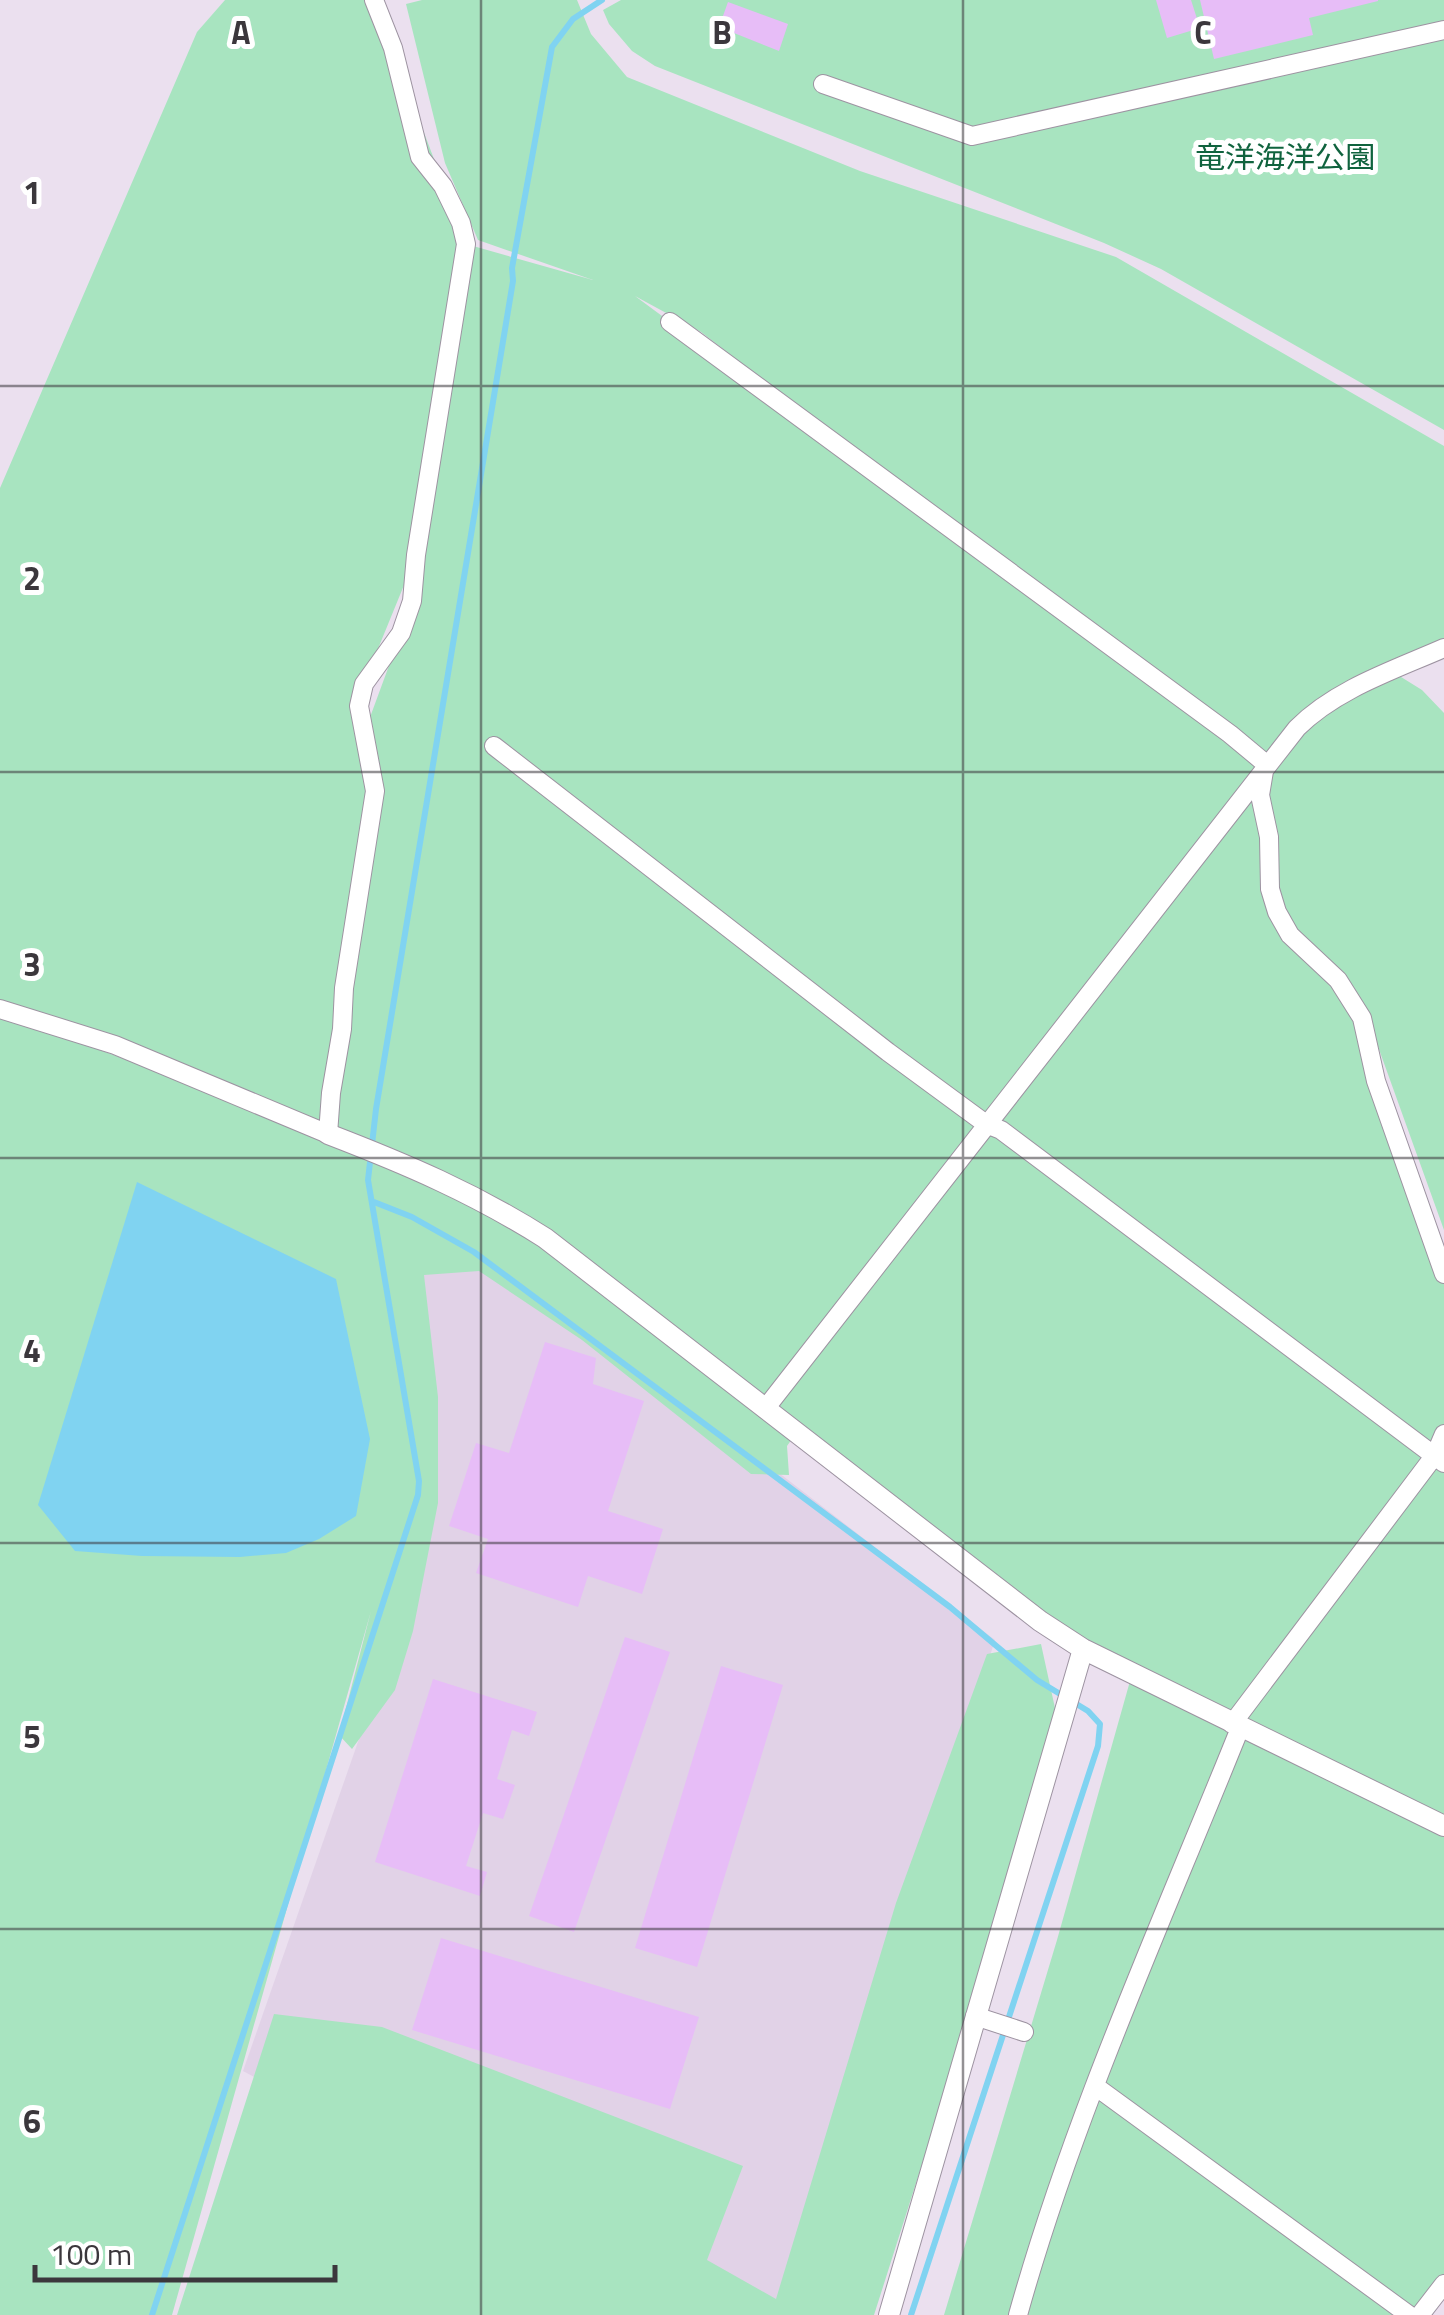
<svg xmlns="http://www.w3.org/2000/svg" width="1444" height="2315" viewBox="0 0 1444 2315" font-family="'Titillium Web','Noto Sans JP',sans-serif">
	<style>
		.built { fill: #e1d2e7 }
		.green { fill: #a8e4c0; fill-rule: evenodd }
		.water { fill: #80d3f1 }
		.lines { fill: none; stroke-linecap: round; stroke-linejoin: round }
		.stream { stroke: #80d3f1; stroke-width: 6 }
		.building { fill: #e7bdf7 }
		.minor-casing { stroke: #9d93a1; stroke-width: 20 }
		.tertiary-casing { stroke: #9d93a1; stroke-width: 22 }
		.minor { stroke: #fff; stroke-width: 18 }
		.tertiary { stroke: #fff; stroke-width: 20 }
		.grid { fill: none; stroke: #3b373c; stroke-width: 2.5; stroke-opacity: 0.55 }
		.labels { text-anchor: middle; stroke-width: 10; stroke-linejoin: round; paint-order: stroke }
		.park-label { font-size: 30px; fill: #10633e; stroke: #fff }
		.grid-label { font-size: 32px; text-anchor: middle; font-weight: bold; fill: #3b373c; stroke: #fff; stroke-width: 10; stroke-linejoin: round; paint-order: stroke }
	</style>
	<rect width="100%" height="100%" fill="#ebe0ef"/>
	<path class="built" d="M388,1203l170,99 437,338 -215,675h-79l-458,-244 189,-541z"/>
	<path class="green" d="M225,0h149l92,244 127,36 -115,-40 -33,-77 -39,-159 16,-4h155l14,34 36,43 233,94 256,86 328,189v202l-51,24 29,18 22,23v517l-82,-228 -31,-29 31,45 82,249v1017l-37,31h-463l113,-375 75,-266 -49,-25 -287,-216 -9,13 2,29 -38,-1 -169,-134 -103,-69 -55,4 14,122v106l-25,128 -18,59 -43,59 -13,-14 32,-124 -199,704h-172v-1302l303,112 -303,-116v-521l197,-456zM635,296l66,36 305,236 -1,1zM411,568l-10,65 -32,87 -5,-37z
		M621,0h823v430l-283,-161 -57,-26 -449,-177 -23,-15 -23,-27 -6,-14z
		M1041,1644l19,87 -186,584h-697l97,-301 108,13 361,139 -36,94 69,39 120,-396 91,-249z"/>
	<path class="water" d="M137,1182l199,97 34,160 -14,77 -37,23 -33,14 -46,4 -98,-1 -67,-5 -37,-46z"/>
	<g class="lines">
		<path class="stream" d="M374,1202l38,15 62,35 476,355 87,73 51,31 12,13 -2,22 -187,569
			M152,2315l266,-820 1,-14 -51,-301 8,-71 137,-828 -1,-13 40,-221 21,-28 29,-19"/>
	</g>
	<path class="building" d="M1156,0h35l9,28 -33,10z
		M1200,0h178v1l-69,17 4,17 -99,24z
		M728,2l60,22 -9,27 -60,-24z
		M545,1342l51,16 -3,26 51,17 -36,110 55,18 -21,65 -54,-18 -10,31 -102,-34 12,-34 -39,-13 27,-83 33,10z
		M625,1637l45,15 -96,280 -45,-16z
		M721,1666l62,19 -86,282 -62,-19z
		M433,1679l104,33 -8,24 -17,-6 -15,49 18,6 -12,34 -20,-6 -17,53 21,6 -7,24 -105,-34z
		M441,1938l258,79 -29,92 -258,-79z"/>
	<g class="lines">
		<defs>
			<path id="minor" d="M823,84l149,52 472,-106
				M670,322l560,412 36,30
				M494,746l394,306 98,72 15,6 443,333
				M1264,771l-4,24 9,42 1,52 7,23 13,23 48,45 24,38 14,63 68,193
				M0,1009l115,36 213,89 3,-41 11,-64 2,-41 31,-197 -16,-85 5,-22 37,-51 11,-32 4,-46 50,-311 -5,-21 -18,-37 -23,-29 -27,-109 -19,-48
				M765,1409l532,-681c39,-39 97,-58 147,-80
				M1232,1724l203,-269 9,-21
				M975,2016l49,16
				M1095,2086l314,229
				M1018,2315c56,-201 144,-393 222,-587
				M1420,2315l24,-31"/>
			<path id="tertiary" d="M328,1134c78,30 146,59 217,104l495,383 43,28 361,177
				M889,2315l194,-666"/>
		</defs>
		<use href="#minor" class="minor-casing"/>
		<use href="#tertiary" class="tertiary-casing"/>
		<use href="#minor" class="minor"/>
		<use href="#tertiary" class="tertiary"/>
	</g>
	<path class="grid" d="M481,0v2315M963,0v2315M0,386h1444M0,772h1444M0,1158h1444M0,1543h1444M0,1929h1444"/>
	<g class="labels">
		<g class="park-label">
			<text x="1285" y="168">竜洋海洋公園</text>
		</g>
	</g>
	<g class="grid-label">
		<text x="241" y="44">A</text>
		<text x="722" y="44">B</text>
		<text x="1203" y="44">C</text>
		<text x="32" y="204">1</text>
		<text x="32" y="590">2</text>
		<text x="32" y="976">3</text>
		<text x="32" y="1362">4</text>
		<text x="32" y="1748">5</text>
		<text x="32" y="2133">6</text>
	</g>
	<path d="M35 2265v15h300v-15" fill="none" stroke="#3b373c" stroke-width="5"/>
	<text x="50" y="2265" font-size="30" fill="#3b373c" stroke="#ffffff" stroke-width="8" paint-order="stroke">100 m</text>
</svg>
